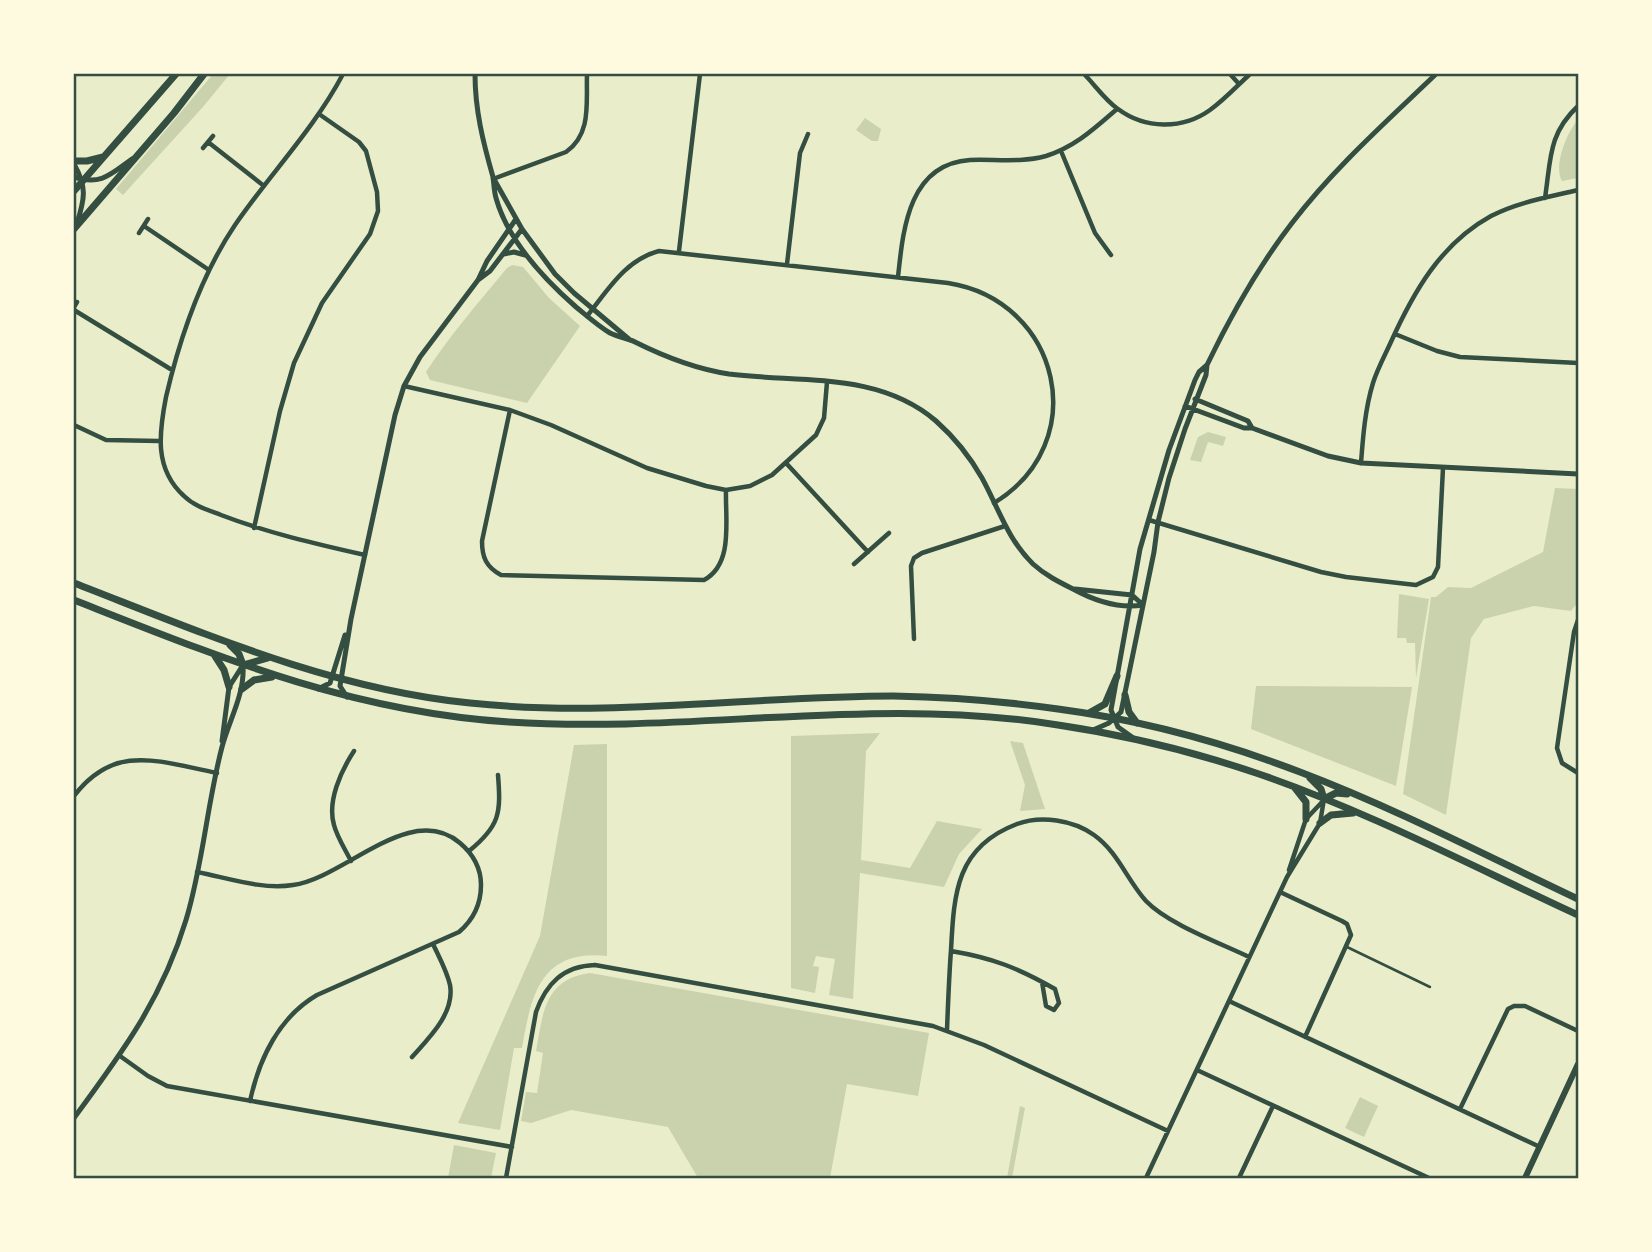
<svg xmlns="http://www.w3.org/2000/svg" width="1652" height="1252" viewBox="0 0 1652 1252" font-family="'Exo 2',sans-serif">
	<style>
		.green { fill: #cad2ad }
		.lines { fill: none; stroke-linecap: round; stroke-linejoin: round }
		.service { stroke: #344e41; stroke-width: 2.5 }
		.minor { stroke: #344e41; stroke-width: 4.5 }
		.tertiary { stroke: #344e41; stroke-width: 5 }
		.secondary { stroke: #344e41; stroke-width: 6 }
		.primary { stroke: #344e41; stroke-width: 7 }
		.neatline { fill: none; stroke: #344e41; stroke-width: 2.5 }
	</style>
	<rect width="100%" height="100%" fill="#e9edc9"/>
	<path class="green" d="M213,74h17l-28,34 -79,87 -7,-6z
		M865,118l16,11 -3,12h-6l-16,-11z
		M1578,120v58l-16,3c-9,-14 5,-50 16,-61z
		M512,265l11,2 26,31 31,28 -53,77 -97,-23 -4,-8c24,-37 53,-70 81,-104z
		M1208,432l18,5 -3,9 -15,-4 -7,20 -11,-2 8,-23z
		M1555,488l23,1v113l-7,9 -37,-5 -50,13 -13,19 -25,177 -43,-21 28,-197h5l12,-10 23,1 72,-36z
		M1399,594l30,5 -13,79 -1,-35h-8l-1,-5h-9z
		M1256,686l156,1 -16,99 -145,-57z
		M880,733l-14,18 -5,109 49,8 27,-47 45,8 -23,25 -15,33 -84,-14 -7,126 -24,-4 6,-36 -19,-3 -3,10 6,1 -4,26 -24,-5v-252z
		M1010,741l13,2 22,66 -25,2 5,-26z
		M607,744v212c-67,-7 -76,40 -85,92h-8l-14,82 -42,-7 82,-187 34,-191z
		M590,973l339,60 -11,63 -71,-12 -17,94h-132l-30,-51 -97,-17 -40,13 -10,-2 5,-29 11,1 6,-40 -7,-2c7,-37 8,-72 54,-78z
		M1360,1097l18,9 -14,31 -19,-9z
		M1020,1106l5,2 -13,70h-5z
		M454,1145l42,8 -5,25h-43z"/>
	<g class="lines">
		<path class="service" d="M1347,947l83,40"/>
		<path class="minor" d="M343,74c-29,55 -73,100 -108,151 -35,52 -55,112 -69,172 -7,36 -12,72 18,99 10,10 24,14 37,19 47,18 95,29 144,40
			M1084,74c11,11 21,26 34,35 27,20 64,21 92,1 14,-10 27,-24 40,-36
			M1230,74l9,10
			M208,142l56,44
			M203,148l10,-12
			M1061,151l34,82 16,22
			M493,179l73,-27c26,-18 20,-50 21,-78
			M1545,198c6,-39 3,-64 33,-92
			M144,226l65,44
			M139,233l9,-14
			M679,251l21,-177
			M787,264l13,-111 8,-19
			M898,277c5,-46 10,-113 72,-117 25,-1 51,3 76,-4 29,-9 49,-28 71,-47
			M74,307l3,-5
			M74,310l98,60
			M587,316c21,-26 38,-56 72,-65l289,32c113,18 145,160 46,220
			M1395,334l42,17 23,6 118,6
			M404,386l106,24 41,15 96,43 59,18 20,4 24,-4 22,-11 44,-40 8,-17 3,-36
			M510,410l-28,131c0,16 4,26 19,34l203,5c30,-16 21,-61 22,-90
			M74,425l32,15 53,1
			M786,463l82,89
			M1361,463c2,-26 4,-54 12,-80 4,-13 11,-26 17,-39 23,-51 50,-100 101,-128 27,-14 58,-19 87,-26
			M1149,520l172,52 25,5 70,8 17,-8 5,-10 5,-99
			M254,528l26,-117 14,-48 28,-60 48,-69 8,-23 -1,-19 -11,-41 -7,-9 -40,-28
			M854,564l35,-31
			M1578,620l-4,12 -17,116 5,15 16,10
			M914,639l-3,-73 3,-8 8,-5 83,-27
			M74,796c41,-54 86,-34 143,-23
			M469,851c31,-25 32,-38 29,-76
			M351,861c-6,-12 -14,-24 -17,-36 -7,-24 7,-54 20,-74
			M1289,870l17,-51 17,-18
			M197,872c31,6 65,18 96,13 52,-7 117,-84 167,-42 13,11 21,26 21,42 0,20 -8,35 -22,47l-142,63c-38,22 -58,64 -67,106
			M1280,892l62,29 5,3 4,11 -46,102
			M951,951c42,7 67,17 104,38l4,14 -5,7 -8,-4 -4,-24
			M1229,1001l311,146
			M947,1030c1,-26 2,-53 4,-80 3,-57 5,-103 66,-126 24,-9 56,-4 77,11 24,17 33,45 52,66 22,23 74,42 103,56
			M120,1056l28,20 19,10 345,61
			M412,1057c17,-19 43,-44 38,-72 -3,-14 -11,-28 -17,-41
			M1197,1070l232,108
			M1460,1109l48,-100 6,-3h11l53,25
			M506,1178l30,-166c10,-28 27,-46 59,-47l338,61 51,19 184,86
			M1146,1178l141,-301 33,-54 4,-24
			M1239,1178l34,-72"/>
		<path class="tertiary" d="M475,74c0,36 8,68 18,103 1,7 1,14 3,21 12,43 48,81 80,109 11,9 22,19 34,26 8,4 17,5 25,9 30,15 61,27 94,32 70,9 149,-3 207,47 18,16 34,36 46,57 16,29 26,62 51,86 12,11 26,18 40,25 22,12 46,20 70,16
			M74,164c13,23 11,34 3,59
			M74,177c27,9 37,-3 58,-18
			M495,181l27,48 33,45 19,19 56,47
			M504,254l10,-2 11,3
			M478,280l12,-9 32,-42
			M1195,399l53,22 4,7
			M1185,406l59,22h8l76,28 33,7 217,11
			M1075,589l57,6 11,10
			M318,689l12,-6 15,-48
			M347,697l-7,-11 11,-67 44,-204 9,-29 16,-29 58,-77 9,-19 29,-42
			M1093,730l16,-7 12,-11 33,-160 4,-30 11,-44 16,-49 21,-54 1,-10
			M1132,737l-14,-10 -7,-17 29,-161 29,-99 26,-70 4,-8 8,-7c24,-50 51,-98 85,-142 42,-55 94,-101 144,-149
			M222,741l7,-54 14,-22
			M74,1118c48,-65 88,-119 112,-198 17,-56 21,-116 36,-173 7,-27 23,-53 21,-82"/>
		<path class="secondary" d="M1525,1178l53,-114"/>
		<path class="primary" d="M74,161h13l16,-4
			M74,191l102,-117
			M74,229l100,-116 30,-39
			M74,583c129,50 257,106 396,120 141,15 282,-7 423,-7 55,1 110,5 165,13 83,11 164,33 242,63 95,36 187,84 278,127
			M74,600c145,57 277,112 435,122 184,12 364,-27 549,3 67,10 133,26 198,48 109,37 218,94 322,142
			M230,645l9,9 4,11 25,-7
			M215,656l9,14 5,17
			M242,689l12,-9 18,-3
			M1125,695l4,17 8,11
			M1089,713l16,-9 12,-28
			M1310,778l11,11 3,10 12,-6 11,1
			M1295,788l11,14v17
			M1320,823l11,-8 22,-2"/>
	</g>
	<rect width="1652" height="1252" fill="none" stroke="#fefae0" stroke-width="150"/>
	<rect x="75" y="75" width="1502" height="1102" class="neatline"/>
</svg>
